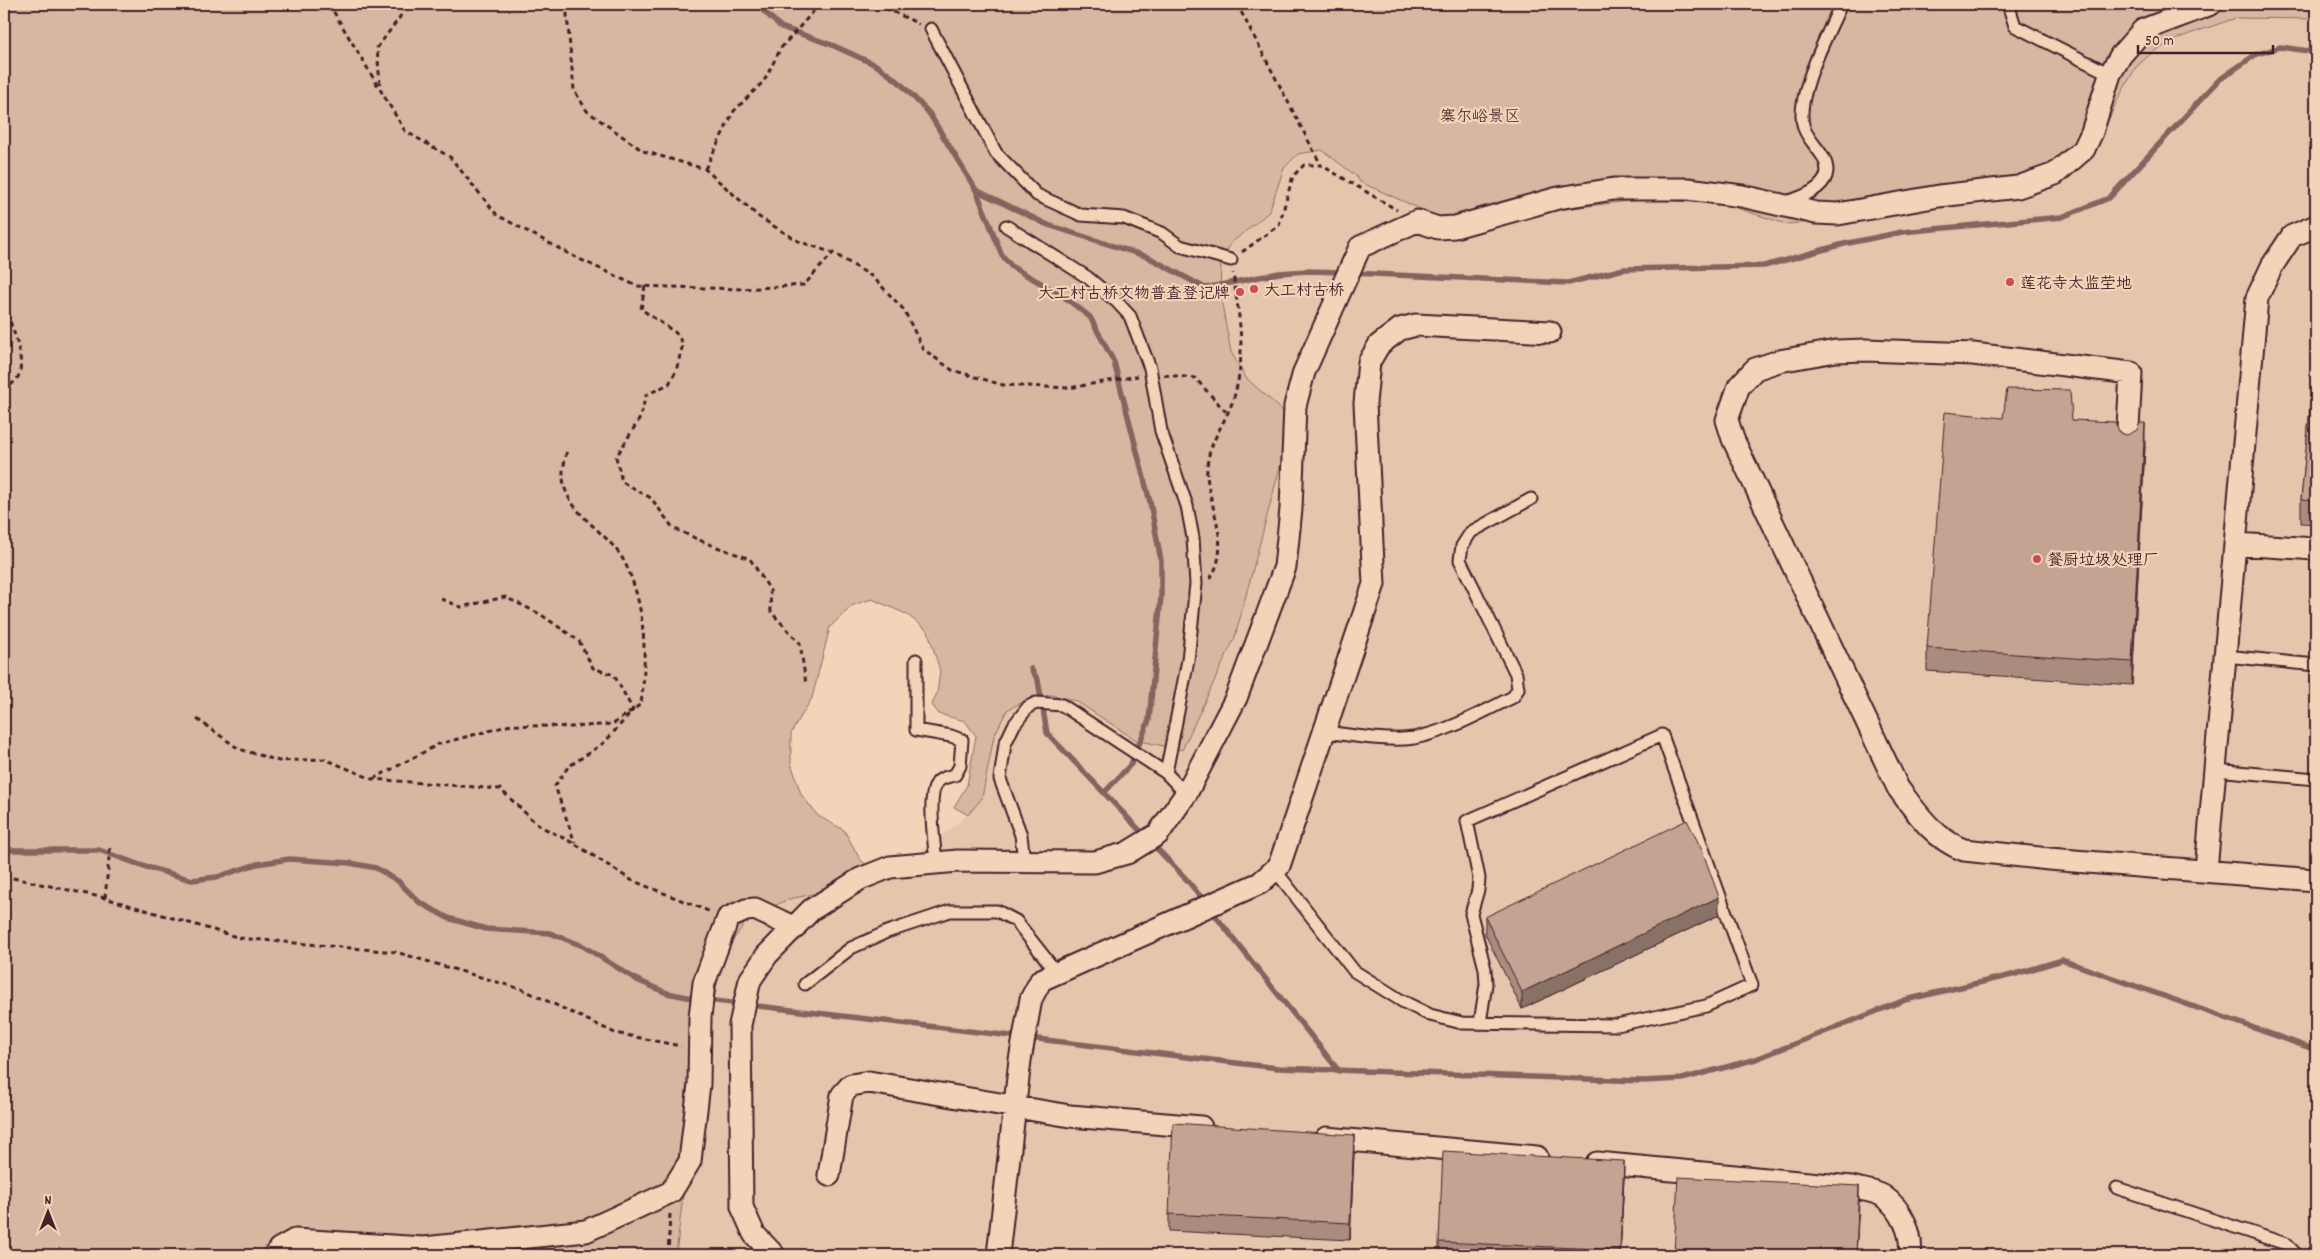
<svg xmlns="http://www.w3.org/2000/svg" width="2320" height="1259" viewBox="0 0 2320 1259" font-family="Dekko,'LXGW WenKai TC',sans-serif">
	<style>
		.built { fill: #e4c6ad }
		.green { fill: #d7b7a1; stroke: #906b66 }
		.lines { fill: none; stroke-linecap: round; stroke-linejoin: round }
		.stream { stroke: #88625f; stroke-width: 5.5 }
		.service-casing { stroke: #4a1f2b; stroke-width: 15 }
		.minor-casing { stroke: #4a1f2b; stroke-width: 25 }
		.path { stroke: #4a1f2b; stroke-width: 3; stroke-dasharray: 5 4; stroke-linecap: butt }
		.service { stroke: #f2d5b9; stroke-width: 11 }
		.minor { stroke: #f2d5b9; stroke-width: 21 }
		.wall { fill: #a88c7e; stroke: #4a1f2b }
		.shaded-wall { fill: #887266; stroke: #4a1f2b }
		.building { fill: #c3a392; stroke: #4a1f2b }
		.poi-dot { fill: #d1495b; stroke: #f2d5b9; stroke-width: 2 }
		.labels { text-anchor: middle; stroke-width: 4.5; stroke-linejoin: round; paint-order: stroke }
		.park-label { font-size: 16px; fill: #5f363d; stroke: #f2d5b9 }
		.poi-label { font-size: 16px; fill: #4a1f2b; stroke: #f2d5b9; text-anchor: start }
	</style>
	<rect width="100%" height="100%" fill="#f2d5b9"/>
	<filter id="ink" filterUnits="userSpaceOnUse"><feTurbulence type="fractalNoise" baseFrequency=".02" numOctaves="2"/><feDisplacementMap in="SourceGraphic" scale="10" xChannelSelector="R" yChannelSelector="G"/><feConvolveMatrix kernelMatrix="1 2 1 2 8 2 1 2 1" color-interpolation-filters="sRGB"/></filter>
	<g filter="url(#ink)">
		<path class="built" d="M2236,18l80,1v1236h-1640l7,-60 13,-30 15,-151 8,-39 13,-33 16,-24 41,-19 94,-19 85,-65 14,-17 12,-62 13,-26 24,-12 20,-3 25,6 60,39 46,10 53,-113 50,-189 -4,-38 -35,-32 -15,-26 -11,-59 1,-30 9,-20 39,-31 15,-44 14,-14 24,-4 27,22 208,38 87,-11 80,5 62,20 308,-72 23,-51 19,-34 17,-15 28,-15z"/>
		<path class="green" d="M4,4h2312v15l-80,-1 -55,19 -28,15 -17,15 -19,34 -23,51 -36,25 -213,43 -59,4 -62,-20 -80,-5 -87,11 -87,21 -110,-49 -4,-6 -34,-26 -24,4 -14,14 -15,44 -38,31 -10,20 -1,30 11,59 15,26 36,32 6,15 -3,23 -50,189 -53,113 -46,-10 -60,-39 -25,-6 -20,3 -24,12 -13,26 -12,62 -14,17 -14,-8 13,-22 9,-49 -11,-15 -26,-7 -7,-9 5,-12 3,-22 -12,-40 -22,-17 -34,-15 -19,6 -23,22 -18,71 -21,35v30l10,31 17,22 26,14 16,29 23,21 -94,19 -41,19 -16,24 -13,33 -8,39 -10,129 -5,22 -13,30 -7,60h-672z"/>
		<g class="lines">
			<path class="stream" d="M756,4l25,23 51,18 44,20 23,17 30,31 47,77 72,35 100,32 57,31 74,-15 28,-2 36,1
				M976,190l26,65 10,12 50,28 28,22 24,45 36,140 11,59v36l-12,123 -18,44 -27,29
				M1352,273l216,10 56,-14 140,-3 80,-22 58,-12 160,-15 47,-19 110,-118 36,-25 25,-8 36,5
				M1031,669l7,11 9,53 140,147 18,22
				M4,850h95l44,16 49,14 25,-3 40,-13 32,-5 61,4 26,5 22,13 21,21 29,16 38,11 64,4 33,13 54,34 30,13 30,6
				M1210,909l129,162
				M707,1000l33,4
				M749,1005l271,32
				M1029,1038l249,30 365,13 39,-2 74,-20 149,-59 107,-25 50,-15 254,90"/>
			<defs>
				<path id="service" d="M2008,4l7,22 95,48
					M931,29l65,124 41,42 44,20 43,3 38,15 18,13 51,14
					M1786,202c14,-4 40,-13 41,-31 0,-17 -18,-28 -23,-43 -11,-29 25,-96 37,-124
					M1006,226l81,51 29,24 14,15 20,52 11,63 26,75 6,32 3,46 -8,76 -22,113 20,21
					M2225,656l91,9
					M916,660v70l35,6 11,4 -2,26 -5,9c-4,1 -11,2 -15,5 -15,9 -5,65 -4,83
					M1325,732c27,3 62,10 89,6 35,-7 67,-25 99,-41l5,-8 -2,-15 -56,-114 2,-14 9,-14 60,-33
					M2215,770l101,9
					M1024,861l-3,-26 -21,-56 5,-35 9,-19 14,-18 8,-4 26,2 104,68
					M1275,870l79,101 48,30 28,14 32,8 155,2 89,-19 46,-21 -90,-250 -195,86 12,57 -1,12 -7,24 14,55 1,15 -6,39
					M805,984l46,-36 36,-16 63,-21h47l19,10 41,52
					M2117,1188l169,56 11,11
					M2313,1255l3,-8"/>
				<path id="minor" d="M2127,446l4,-73 -158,-19 -107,-4 -30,1 -57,10 -24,8 -16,17 -12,34 6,19 165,349c19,25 36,51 66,62l85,9 267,21
					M2235,544l81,5
					M2206,870l51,-572 15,-32 20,-30 24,-10
					M1326,1138l211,19
					M1597,1163l255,24c10,3 23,4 31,9 19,13 30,38 27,59
					M829,1175l13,-80 9,-10 18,-3 201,34 131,11
					M275,1255l4,-6 16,-9 129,8 162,-17 85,-39 19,-31 9,-77 1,-67 4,-34 24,-65 18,-8 9,-1 40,19
					M774,1255l-20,-21 -12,-27 -2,-182 10,-45 17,-25 44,-45 49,-31 30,-12 68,-6 137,1 32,-9 31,-19 28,-40 50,-96 49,-131 6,-58 4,-103 9,-34 56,-125 57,-26 21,7 17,-1 103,-29 56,-9h74l54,7 74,17 22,1 101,-18 79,-9 37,-13 29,-25 8,-17 18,-58 11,-19 22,-25 68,-26
					M998,1255l22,-195 11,-61 10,-19 219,-97 19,-17 95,-282 -9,-181 4,-41 10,-17 21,-16 16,-4 134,7"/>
			</defs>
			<use href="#service" class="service-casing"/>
			<use href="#minor" class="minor-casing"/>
			<path class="path" d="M329,4l76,127 45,26 47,58 78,42 62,29 105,3 62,-4 29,-32
				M566,4l8,86 13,21 56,40 62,18 54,48 39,24 35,12 40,24 31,33 19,39 29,21 51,15 66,3 69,-12
				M877,4l42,20
				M1237,4l84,161
				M380,84l-3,-36 23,-31 3,-13
				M705,169l29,-58 30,-30 17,-33 39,-44
				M1242,252l37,-27 14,-49 11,-11h17l76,45
				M645,286l-4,23 35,24 7,11 -7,27 -7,13 -23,11 -6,23 -24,39 6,25 29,16 22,30 33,15 44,16 20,31 1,22 29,31 6,41
				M4,305c6,18 23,54 14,72 -3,5 -10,10 -14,14
				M1164,375l31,3 32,35
				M1210,579c22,-34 0,-68 -3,-104 -2,-30 19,-51 27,-78 13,-43 5,-80 -1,-124
				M441,599l20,8 44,-10 35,17 39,27 14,27 21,7 19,35 -28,32 -37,25 -13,19 20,57
				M197,719l42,30 40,12 46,-2 47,20 128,10 38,36 37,19 56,36 80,32
				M373,779l66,-35 72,-19 61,2 41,-3 28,-20c6,-46 5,-98 -16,-141 -16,-32 -59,-48 -62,-85 -1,-9 3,-20 4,-30
				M4,876l101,22 135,40 156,14 128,38 91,43 66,13
				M105,898l5,-50
				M668,1255l2,-42"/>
			<use href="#service" class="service"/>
			<use href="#minor" class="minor"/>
		</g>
		<path class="wall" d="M2316,347v177l-15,-1v-23z
			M2003,418l69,2 48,13 25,13 -13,239 -205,-14v-23z
			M1719,915l-197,94 -37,-75v-17z
			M1354,1153l-4,87 -181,-9v-17z
			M1624,1178l-4,77h-181v-13z"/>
		<path class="shaded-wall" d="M2145,423v23l-13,239v-23z
			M1719,897v18l-197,94v-17z
			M1354,1135v18l-4,87v-17z
			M1624,1161v17l-4,77v-5z
			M1859,1186v18l-3,51z"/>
		<path class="building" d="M2316,347v154l-15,-1z
			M2007,389l63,1 2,30 43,2 5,11 7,2 10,-5 3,-7h5l-13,239 -205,-14 18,-236 58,6z
			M1687,820l15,30 17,47 -197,95 -37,-75z
			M1173,1123l181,12 -4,88 -181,-9z
			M1443,1151l181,10 -4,89 -181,-8z
			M1678,1177l181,9 -3,69h-182z"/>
	</g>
	<g class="poi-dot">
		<circle cx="2010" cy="282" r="5"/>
		<circle cx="1254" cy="289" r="5"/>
		<circle cx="1240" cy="292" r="5"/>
		<circle cx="2037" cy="559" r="5"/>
	</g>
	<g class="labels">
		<g class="park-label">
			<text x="1480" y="121">寨尔峪景区</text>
		</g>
		<g class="poi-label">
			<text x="2020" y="288">莲花寺太监茔地</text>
			<text x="1264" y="295">大工村古桥</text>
			<text x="1230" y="298" text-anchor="end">大工村古桥文物普查登记牌</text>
			<text x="2047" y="565">餐厨垃圾处理厂</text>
		</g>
	</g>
	<rect width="2320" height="1259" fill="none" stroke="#f2d5b9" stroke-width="20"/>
	<rect x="10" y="10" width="2300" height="1239" fill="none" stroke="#4a1f2b" stroke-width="2" filter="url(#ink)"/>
	<g transform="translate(48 1212)" stroke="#f2d5b9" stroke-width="4" paint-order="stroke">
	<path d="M0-4L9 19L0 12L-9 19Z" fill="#4a1f2b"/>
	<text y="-8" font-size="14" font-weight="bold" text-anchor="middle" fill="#4a1f2b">N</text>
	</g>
	<path d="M2138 45v8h135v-8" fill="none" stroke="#4a1f2b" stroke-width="2.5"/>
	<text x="2145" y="45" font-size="15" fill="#4a1f2b" stroke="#f2d5b9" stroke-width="4" paint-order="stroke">50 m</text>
</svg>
